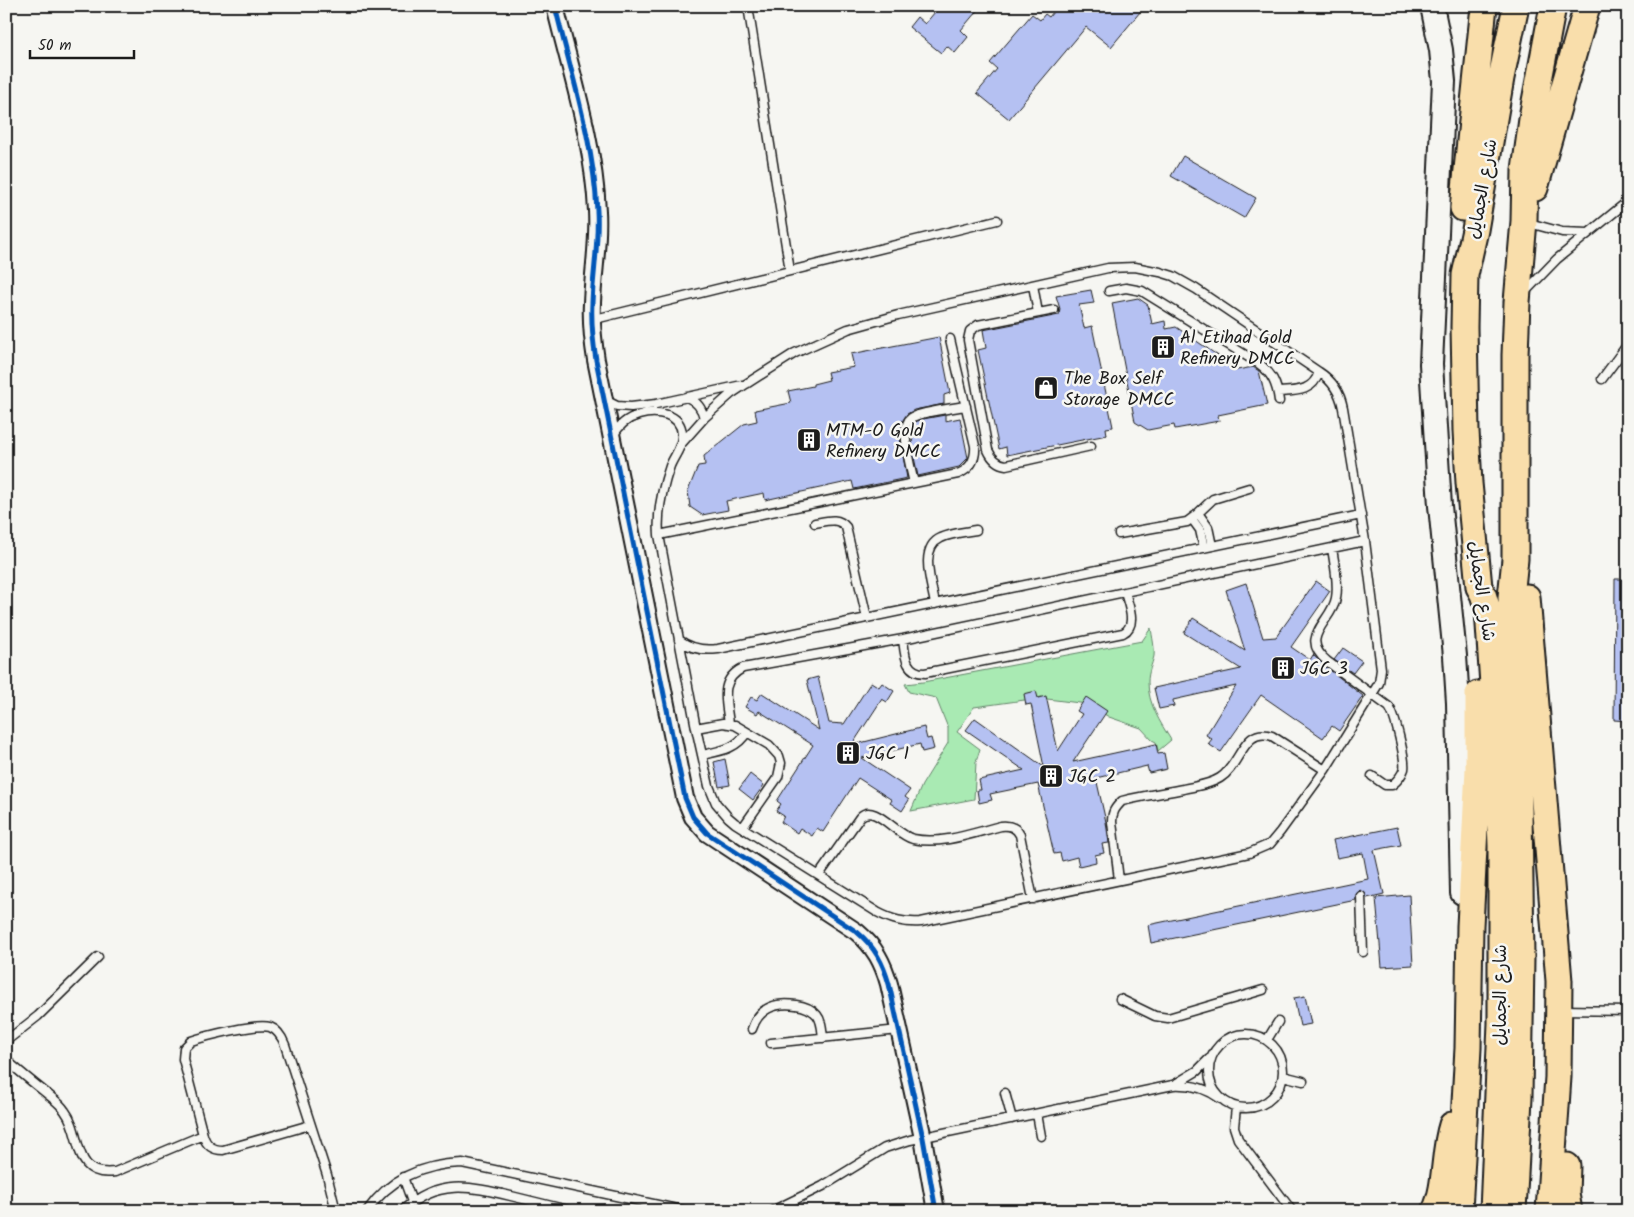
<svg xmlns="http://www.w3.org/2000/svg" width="1634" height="1217" viewBox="0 0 1634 1217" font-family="Kalam,'Playpen Sans Arabic',sans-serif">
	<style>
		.green { fill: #a9eab3; stroke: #628368 }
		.building { fill: #b5c1f2; stroke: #1c1c1c }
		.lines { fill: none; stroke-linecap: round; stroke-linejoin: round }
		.lane-casing { stroke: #1c1c1c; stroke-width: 11 }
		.street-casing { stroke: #1c1c1c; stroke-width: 20 }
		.secondary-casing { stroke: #1c1c1c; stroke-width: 26 }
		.primary-casing { stroke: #1c1c1c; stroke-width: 29 }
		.lane { stroke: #f6f6f2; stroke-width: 8 }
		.street { stroke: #f6f6f2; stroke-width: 16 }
		.secondary { stroke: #f6f6f2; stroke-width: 22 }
		.primary { stroke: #f9deab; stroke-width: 25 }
		.cycleway-casing { stroke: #f6f6f2; stroke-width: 8 }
		.cycleway { stroke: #0057b8; stroke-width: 5 }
		.labels { text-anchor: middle; stroke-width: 5; stroke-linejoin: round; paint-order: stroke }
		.street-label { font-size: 18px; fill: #1c1c1c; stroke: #f6f6f2 }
		.poi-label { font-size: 18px; fill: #1c1c1c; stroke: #f6f6f2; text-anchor: start }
	</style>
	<rect width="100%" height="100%" fill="#f6f6f2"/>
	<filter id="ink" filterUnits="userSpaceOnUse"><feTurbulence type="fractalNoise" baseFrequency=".02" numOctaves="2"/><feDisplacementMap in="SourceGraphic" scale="10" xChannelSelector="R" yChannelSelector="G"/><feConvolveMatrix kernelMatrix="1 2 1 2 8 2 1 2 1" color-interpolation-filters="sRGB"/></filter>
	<g filter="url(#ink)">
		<path class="green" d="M1151,628c1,8 4,20 3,28 -2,9 -6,16 -6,26 0,22 12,40 23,58l-13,11 -2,-9 -4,-2 -11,-12 -32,-11 -21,-13 -49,-6 -65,9 -17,25 23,17 -4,13 -2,37 -63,12 11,-26 26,-42v-15l-12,-30 -27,-6 -4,-8 18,-2 219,-41z"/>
		<path class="building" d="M940,6h41l-20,24 7,7 -13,16 -8,-7 -6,7 -32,-26 8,-10 8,7z
			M1058,6h87l-34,41 -25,-20 -77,92 -32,-26 20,-24 -7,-6 42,-49 8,6 5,-6 4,3z
			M1183,156l73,42 -12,20 -73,-42z
			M1091,290l3,13 -15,2 5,23 8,-2 21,101 -7,1 1,7 -100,20 -1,-8 -7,2 -21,-99 8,-2 -3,-18 76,-15 1,-6 -4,-13z
			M1138,298l10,7 4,19 13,-3 1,8 10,-2 54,37 2,7 21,-4 6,4 8,34 -49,10 1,6 -44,8 -1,-4 -26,5 -13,-8 -23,-119z
			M939,337l11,56 -6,2v9l-30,6 -7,4 -4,6 -3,19 7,39 -53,11 -2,-8 -87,19 -1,-7 -38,8 2,9 -26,5 -12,-8 -2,-16 10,-25 7,-1 -1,-9 40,-32 13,-3 -2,-11 36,-7 -3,-12 25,-5v-2l16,-4 -2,-8 27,-5 -3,-13z
			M945,415v6l15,-3 8,40 -9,9 -41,9 -6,-28 1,-23 2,-3 8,-3z
			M1615,579h13v142l-14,-1z
			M1316,581l14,10 -39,56 19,13 3,-5 12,11 38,30 -24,35 -7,-5 -9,12 -62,-43 -40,57 -13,-8 4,-5 -6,-4 30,-49 -63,14 1,6 -15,3 -5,-21 87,-19 -57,-36 9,-15 52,33 -19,-61 20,-7 17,55 13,-1z
			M1343,648l19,13 -9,12 -19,-13z
			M818,677l11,46 15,1 27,-42 8,5 3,-4 12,8 -7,11 -5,-3 -30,46 72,-18 3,12 4,-1 3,11 -12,3 -2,-8 -58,14 48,32 -5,7 4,3 -7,11 -12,-8 2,-3 -34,-22 -35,54 -6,-4 -5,8 -12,-8 -3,5 -16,-11 3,-6 -8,-5 5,-7 -4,-3 36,-56 -54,-34 -2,3 -12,-7 6,-10 6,3 5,-7 57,37 -12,-50z
			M1036,691l2,7 8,-2 12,55 24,-37 -5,-3 9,-14 21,14 -34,51 83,-18 2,10 6,-1 3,16 -18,4 -2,-7 -51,12 10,44 3,21 -7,1 2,9 -9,2 1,7 -17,4 -2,-9 -15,4 -2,-8 -6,1 -16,-70 -48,10 2,6 -13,3 -2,-13h4l-2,-10 45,-10 -58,-40 9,-12 69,49 -13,-63 -5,1 -2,-11z
			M725,759l5,26 -11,2 -5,-25z
			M750,774l14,11 -11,15 -14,-11z
			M1397,827l4,18 -27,5 10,44 -17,4 -2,-5 -5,-3 -4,4v6l-205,43 -3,-18 220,-46 -5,-26 -26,5 -4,-18z
			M1409,895l4,70 -31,2 -6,-69z
			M1305,996l6,28 -11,2 -6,-28z"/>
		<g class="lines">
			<defs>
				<path id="lane" d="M748,6l42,265
					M1529,223l33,9 26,1
					M1033,285l5,28
					M1109,291l17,-3 16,3 116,72c14,10 19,21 21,38
					M1525,292l32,-33 71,-58
					M1054,310l-76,15 -8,6 -2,9 20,110c4,9 9,14 18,15l85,-19
					M591,320l406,-100
					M1602,379l26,-35
					M1278,392c18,-1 35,0 41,-20
					M687,397c9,4 15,11 17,21
					M605,400l12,6 14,1 25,-3 86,-19
					M613,436c6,-11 15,-18 26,-21 17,-5 42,-2 43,19 1,12 -8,22 -12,32 -8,23 -13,45 -11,69l37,193 13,58 7,17 12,14 7,6 142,89c15,8 27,11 44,10l328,-69 21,-9 10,-12 45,-62 54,-87 2,-14 -16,-128 -22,-133c-3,-16 -10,-27 -24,-36l-123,-83 -23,-13 -13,-4 -25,-5 -27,1 -210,47 -50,14 -53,24 -49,31 -15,10 -27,24 -24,27
					M914,483c-3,-13 -15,-57 -3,-65 9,-6 43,-10 55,-12
					M1198,513l10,14 4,19
					M1192,519l8,11 4,18
					M815,523c12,-2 23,-6 31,4l21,91
					M1119,534l68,-12 8,-6 18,-17 36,-11
					M659,535l299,-61c12,-5 18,-14 17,-28l-25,-107
					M1332,548c2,15 7,34 4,50 -4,24 -39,39 -8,64l61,45c6,8 17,53 15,62 -2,6 -7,12 -12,16h-7l-13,-9
					M935,604c-3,-19 -17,-56 6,-66 10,-5 24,-6 35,-8
					M903,639c2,16 2,34 22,34l198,-40c15,-8 5,-28 2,-41
					M679,640c12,9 24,11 39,9l643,-134
					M729,723c-3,-23 -10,-43 14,-55l160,-29 462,-98
					M696,728l27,-5 12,2 34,20 10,11 2,7 -3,14 -35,50
					M702,755c18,-4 35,-6 45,-23
					M819,875l41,-58c14,-15 36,18 53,22 29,6 60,-6 88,-13 9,-1 15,1 19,9l13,64
					M1119,880l-7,-58c0,-10 3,-14 10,-21 20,-5 41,-8 61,-12 13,-3 26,-4 37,-11 21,-13 23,-52 52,-42l53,34
					M1361,896l2,56
					M1120,999l35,17 13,2 95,-28
					M1561,1010l67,1
					M752,1029c7,-21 23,-27 44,-24 8,1 15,3 21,10 5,6 5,15 6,23
					M1209 1071a37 37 0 1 1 74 0a37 37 0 1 1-74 0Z
					M1267,1040l11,-18
					M6,1041l32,-25 60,-59
					M771,1043l128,-13
					M6,1060c13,11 26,22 39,32 7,6 15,11 20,19 18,23 6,67 50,61l88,-37
					M1283,1076l20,5
					M1177,1083l20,-12 12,-12
					M1005,1093l7,26
					M1236,1107l-2,20 4,12 54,72
					M1037,1114l4,22
					M310,1125l-87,25c-11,0 -17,-5 -20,-15l-20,-76 1,-11 7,-7c15,-5 65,-18 79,-14 8,3 12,10 15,18l42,130 9,36
					M403,1177l9,25
					M367,1211c23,-33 56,-47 95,-48l224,48
					M402,1211c34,-32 68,-25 109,-15 20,5 41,10 61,15
					M772,1211l51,-25 62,-38 25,-8 263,-55c18,-1 33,3 48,14"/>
				<path id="street" d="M555,6c16,67 39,137 42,205 2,31 -4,61 -5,92 -1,19 1,38 4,57l89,438 8,19 14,16 150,99c18,15 26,31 32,52l34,154 13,73"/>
				<path id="secondary" d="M1432,6l9,44 3,31 -13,283 9,142 15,150 3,47 4,190"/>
				<path id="primary" d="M1535,188l52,-182
					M1463,208l21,-202
					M1527,597l32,384 -1,96 -9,134
					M1567,1166l-1,28 3,17
					M1435,1211c12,-25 8,-58 17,-86
					M1459,1211l9,-163 2,-122 8,-157v-75
					M1493,1211l8,-188v-177l-4,-101 -9,-135 -5,-16 -4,-7 -10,-104 -3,-52 -2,-104 1,-52 10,-45 26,-152 15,-72
					M1513,1211l6,-113 2,-141 -2,-147 -8,-213 4,-38v-204l2,-53 7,-81 1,-51 8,-58 20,-106"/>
			</defs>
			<use href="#lane" class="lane-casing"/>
			<use href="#street" class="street-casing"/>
			<use href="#secondary" class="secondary-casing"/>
			<use href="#primary" class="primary-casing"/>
			<use href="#lane" class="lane"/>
			<use href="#street" class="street"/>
			<use href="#secondary" class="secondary"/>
			<use href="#primary" class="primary"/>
			<defs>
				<path id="cycleway" d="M555,6c16,67 39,137 42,205 2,31 -4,61 -5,92 -1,19 1,38 4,57l89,438 8,19 14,16 150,99c18,15 26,31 32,52l34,154 13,73"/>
			</defs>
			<use href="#cycleway" class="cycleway-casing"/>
			<use href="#cycleway" class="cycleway"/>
		</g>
	</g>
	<defs>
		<symbol id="building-square" viewBox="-11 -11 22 22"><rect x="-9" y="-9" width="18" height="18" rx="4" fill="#1c1c1c" stroke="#f6f6f2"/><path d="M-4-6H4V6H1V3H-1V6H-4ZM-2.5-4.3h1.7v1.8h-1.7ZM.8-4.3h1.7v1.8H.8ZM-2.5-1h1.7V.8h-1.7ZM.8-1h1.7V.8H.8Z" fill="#fff"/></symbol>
		<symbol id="shop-square" viewBox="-11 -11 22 22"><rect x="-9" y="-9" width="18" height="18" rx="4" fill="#1c1c1c" stroke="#f6f6f2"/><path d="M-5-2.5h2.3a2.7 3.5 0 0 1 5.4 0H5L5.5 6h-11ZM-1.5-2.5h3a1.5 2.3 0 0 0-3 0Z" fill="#fff"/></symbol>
	</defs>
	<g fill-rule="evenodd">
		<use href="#building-square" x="1149" y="333" width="28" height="28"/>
		<use href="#shop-square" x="1032" y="374" width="28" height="28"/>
		<use href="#building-square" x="795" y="426" width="28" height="28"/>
		<use href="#building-square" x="1269" y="654" width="28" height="28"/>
		<use href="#building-square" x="834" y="739" width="28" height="28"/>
		<use href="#building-square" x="1037" y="762" width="28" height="28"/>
	</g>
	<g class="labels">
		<g class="street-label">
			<text transform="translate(1482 189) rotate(-80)" y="6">شارع الجمايل</text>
			<text transform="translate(1482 591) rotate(81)" y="6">شارع الجمايل</text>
			<text transform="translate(1500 995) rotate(-90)" y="6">شارع الجمايل</text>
		</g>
		<g class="poi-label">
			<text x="1180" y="343">Al Etihad Gold<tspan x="1180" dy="21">Refinery DMCC</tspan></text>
			<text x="1064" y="384">The Box Self<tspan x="1064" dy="21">Storage DMCC</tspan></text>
			<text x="826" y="436">MTM-O Gold<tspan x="826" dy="21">Refinery DMCC</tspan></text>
			<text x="1300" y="674">JGC 3</text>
			<text x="866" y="759">JGC 1</text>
			<text x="1068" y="782">JGC 2</text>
		</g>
	</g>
	<rect width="1634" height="1217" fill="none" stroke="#f6f6f2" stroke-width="25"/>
	<rect x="12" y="12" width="1609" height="1192" fill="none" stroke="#1c1c1c" stroke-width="2" filter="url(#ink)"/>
	<path d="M30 50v8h104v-8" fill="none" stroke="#1c1c1c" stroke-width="2.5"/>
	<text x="38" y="50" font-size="15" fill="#1c1c1c" stroke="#f6f6f2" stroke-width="4" paint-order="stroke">50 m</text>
</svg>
